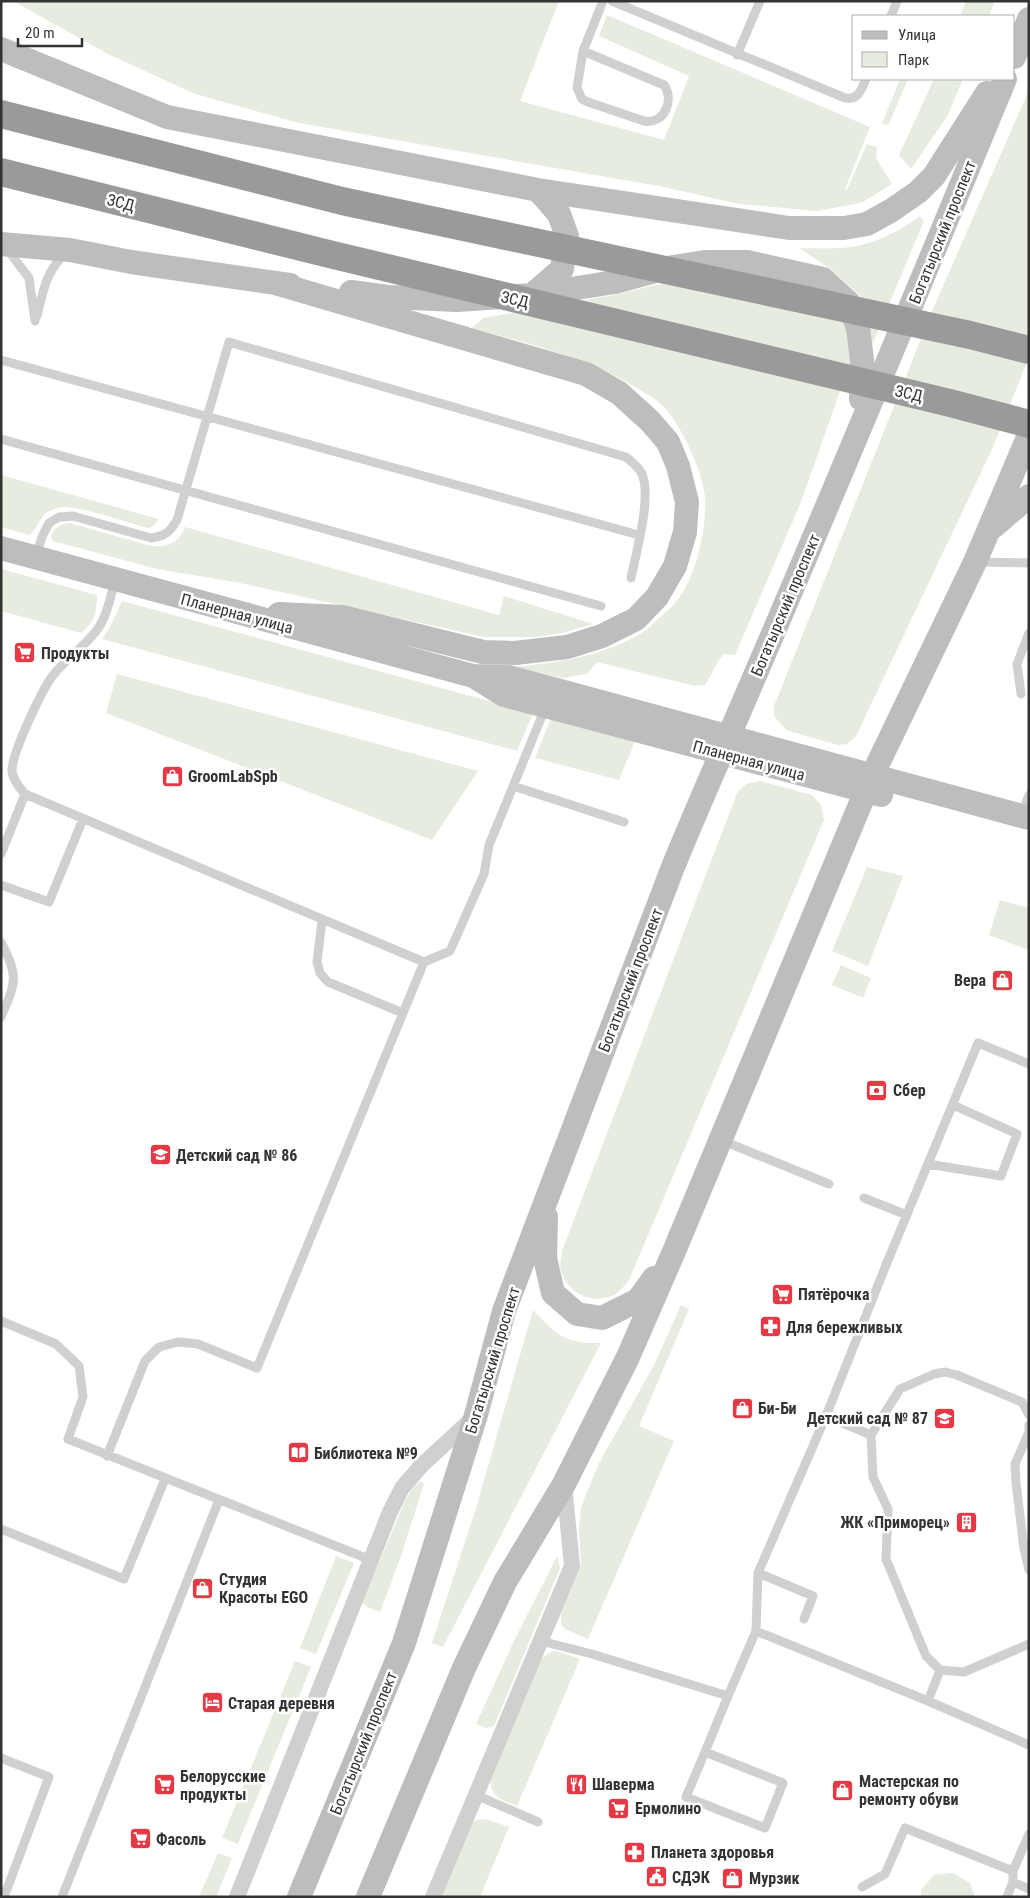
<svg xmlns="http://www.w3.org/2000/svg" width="1030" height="1898" viewBox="0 0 1030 1898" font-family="'Roboto Condensed',sans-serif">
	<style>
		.green { fill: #e6ecdf }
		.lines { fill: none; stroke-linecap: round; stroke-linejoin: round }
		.service { stroke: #d0d0d0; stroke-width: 9 }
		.minor { stroke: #d0d0d0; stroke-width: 16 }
		.secondary { stroke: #bdbdbd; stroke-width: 24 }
		.motorway-bridge { stroke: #9a9a9a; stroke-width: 28 }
		.labels { text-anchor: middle; stroke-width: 5; stroke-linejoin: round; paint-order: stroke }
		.street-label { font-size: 16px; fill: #333; stroke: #fff }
		.poi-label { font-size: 16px; font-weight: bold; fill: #333; stroke: #fff; text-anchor: start }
	</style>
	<rect width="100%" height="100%" fill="#fff"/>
	<path class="green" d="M13,1h546l-39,100 144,39 25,-64 -90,-40 8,-21 263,112 -25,62 2,1 20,-46 10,3 -1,11 16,26 -31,19 -44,8 -78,-7 -75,-17 -365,-64 -104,-29 -87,-40z
		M966,1h29l-6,15h-29z
		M900,79h8l-19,45 -5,1 -2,-2z
		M934,79h29l-15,36 -37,54 -12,-14z
		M1029,90v267l-35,88 -138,291 -9,8 -10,1 -51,-15 -12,-14v-10l158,-395z
		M920,216l4,5 -52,124 -10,-47 -30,-28 -33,-22c14,0 29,1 43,0 29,-2 55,-15 78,-32z
		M718,270l126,46 7,44 -50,142 -66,153 -11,-1c-9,9 -11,20 -19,31l-10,1 -98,-24 -10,12 -25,4 -46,-11c45,-5 88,-11 127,-35 5,-3 9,-8 14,-12 6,-6 14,-12 19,-18 20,-24 31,-73 29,-104 -1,-24 -23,-70 -39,-89 -9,-10 -23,-17 -34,-24 -50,-29 -105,-42 -160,-57l11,-10 131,-23z
		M1,475l158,44 -5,7 -6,2c-22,-6 -67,-22 -88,-21 -4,1 -11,4 -14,6 -8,7 -9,17 -17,22l-28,-8z
		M69,523l82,23c17,1 27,-2 34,-19l314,88 5,-19 89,28 -27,8 -29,5h-53l-244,-54 -83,-14 -104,-28 -2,-5c3,-9 9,-11 18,-13z
		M1,569l96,26c-1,19 -1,25 -16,38l-80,-22z
		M122,601l411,112 -16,38 -415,-112 7,-10z
		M117,674l361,97 -46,69 -326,-127z
		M551,718l84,23 -16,39 -84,-22z
		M760,781l52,14 9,10 3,15 -195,460c-4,4 -8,11 -13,14 -22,12 -49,0 -55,-24 -2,-5 1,-13 1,-19l175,-458 9,-9z
		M867,867l36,9 -35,90 -36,-15z
		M1000,900l29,8v42l-40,-15z
		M841,965l30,13 -8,20 -31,-13z
		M681,1305l8,4 -50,117 35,15 -86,198 -23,-10 -4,-5v-11l20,-48 -2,-35 2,-23 17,-42 56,-100z
		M533,1310c24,25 32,34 68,33l-158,304 -11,-4 44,-135z
		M421,1481l3,3 -23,72 -21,56 -13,-5 -5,-5 44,-103 7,-11z
		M336,1556l18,7 -38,91 -16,-6z
		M557,1556l3,12 -66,158 -8,2 -10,-4 36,-79z
		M557,1651l23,8 -63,147c-16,-7 -25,-7 -27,-26l51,-121 9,-7z
		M295,1661l16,6 -73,177 -16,-6z
		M486,1819l23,8 -29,70h-41l30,-72 8,-5z
		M218,1853l14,5 -16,39h-17z
		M953,1873l17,10 5,14h-54v-7l13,-15z"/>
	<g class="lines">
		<path class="service" d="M612,1l233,97c14,2 16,-8 21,-19
			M891,16l6,-15
			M583,51l81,34c11,15 0,40 -20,36l-56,-19 -6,-3 -5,-11 6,-37 20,-50
			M737,55l23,-54
			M7,249l22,29 6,43
			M37,316c6,-24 9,-46 29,-63
			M1,360l638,175
			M1,439l600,167
			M36,557l6,-20 7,-14 10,-6 14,-1 78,22c14,-2 19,-6 26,-18l52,-178 397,115c6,5 12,9 16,17 10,23 -6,79 -11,104
			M976,562l53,1
			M1021,694l-4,-30 12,-31
			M513,786l111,36
			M25,794l399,168 -167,406 -59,-24 -20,-2 -19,5 -14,14 -38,95
			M1021,816l8,-21
			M1,854l24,-60c-5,-6 -12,-14 -13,-23 -1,-16 31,-84 42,-97 14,-17 33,-29 45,-47 9,-14 12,-32 16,-47
			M1,885l48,17 34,-83
			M322,921l-5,41 3,11 8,9 75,31
			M1,942c18,35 15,40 0,75
			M424,962l26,-11 34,-77 5,-29 57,-139
			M721,1140l108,44
			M928,1164l73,12 16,-42 -64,-29
			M864,1198l43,17
			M1,1321l55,23 23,22 4,31 -15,42 303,121
			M1029,1415l-7,-13 -65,-27 -12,-3 -11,2 -34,15 -29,46 2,42 15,32 -2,50 40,97 14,14 24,2 65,-28
			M826,1416l45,19
			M1029,1425v7l-14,32 1,19 8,66 5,21
			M1,1529l123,50 41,-100
			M758,1573l55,23 -9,23
			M756,1631l172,70 101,44
			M541,1641l51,13 136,42 28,-65 2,-58 68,-157 60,-151 92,-222 51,21
			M928,1701l12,-31
			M705,1752l-19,45 79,31 18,-45 -78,-31 23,-56
			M1,1758l48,19 -45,120
			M476,1795l62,27
			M1013,1882l16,7
			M862,1887l23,-13 20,-46 108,43
			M62,1897l157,-397
			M1007,1897l6,-15v-11l16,-37"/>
		<path class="minor" d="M237,1897l153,-385 12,-24 19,-22 53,-49
			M433,1897l139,-331 -8,-82"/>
		<path class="secondary" d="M1,49l166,68 371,73 251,38h55l23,-4 25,-14 26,-18 16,-16 53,-83
			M1014,57l15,-38
			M1,244l69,6 61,12 159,23
			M275,283l311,91 33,19 31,28 18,21 10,24 9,36 -2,30 -10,34 -18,31 -21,22 -34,17 -35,11 -52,6 -32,-1 -141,-35 -63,-3
			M351,292l37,5 69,3 75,-5 83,-13 52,-14 38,-6h42l76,17 26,24 9,25 4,32 -1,39
			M532,295l30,-26 5,-33 -8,-22 -21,-24
			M993,527l36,-31
			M1,548l472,128 36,1 520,141
			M475,677l29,18 377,100
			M546,1217l-1,41 8,35 24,21 25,4 36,-18 16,-22
			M299,1897l105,-254 72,-228 28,-104 167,-439c27,-67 57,-133 85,-199 85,-197 167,-396 249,-594
			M368,1897l96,-229 41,-86 59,-98 64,-127 47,-108 197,-473 103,-214 54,-127"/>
		<path class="motorway-bridge" d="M1,114l341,87 628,134 59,15
			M1,172l328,82 621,149 79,21"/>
	</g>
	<defs>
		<symbol id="supermarket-square" viewBox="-11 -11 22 22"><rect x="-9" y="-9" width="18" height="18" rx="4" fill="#e63946" stroke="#fff"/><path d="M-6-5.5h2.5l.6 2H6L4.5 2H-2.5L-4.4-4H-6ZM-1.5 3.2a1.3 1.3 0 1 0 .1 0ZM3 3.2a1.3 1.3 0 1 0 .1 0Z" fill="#fff"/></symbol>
		<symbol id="shop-square" viewBox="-11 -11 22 22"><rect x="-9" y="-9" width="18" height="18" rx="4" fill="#e63946" stroke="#fff"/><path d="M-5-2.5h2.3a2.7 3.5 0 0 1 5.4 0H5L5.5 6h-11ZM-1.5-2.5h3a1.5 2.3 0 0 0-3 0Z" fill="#fff"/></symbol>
		<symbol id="bank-square" viewBox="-11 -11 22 22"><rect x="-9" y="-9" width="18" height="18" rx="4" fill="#e63946" stroke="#fff"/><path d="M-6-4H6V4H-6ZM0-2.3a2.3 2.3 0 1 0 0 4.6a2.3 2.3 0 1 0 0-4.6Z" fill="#fff"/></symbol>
		<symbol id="school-square" viewBox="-11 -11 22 22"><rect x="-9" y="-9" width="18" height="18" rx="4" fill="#e63946" stroke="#fff"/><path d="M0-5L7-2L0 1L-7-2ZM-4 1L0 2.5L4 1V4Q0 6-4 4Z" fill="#fff"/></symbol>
		<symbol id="pharmacy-square" viewBox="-11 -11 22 22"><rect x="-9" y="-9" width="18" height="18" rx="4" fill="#e63946" stroke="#fff"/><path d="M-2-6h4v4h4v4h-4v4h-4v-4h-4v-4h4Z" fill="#fff"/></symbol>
		<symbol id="library-square" viewBox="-11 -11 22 22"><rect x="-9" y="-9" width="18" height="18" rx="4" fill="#e63946" stroke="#fff"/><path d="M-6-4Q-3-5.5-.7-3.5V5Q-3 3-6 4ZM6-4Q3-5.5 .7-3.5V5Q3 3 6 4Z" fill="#fff"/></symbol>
		<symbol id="building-square" viewBox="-11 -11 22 22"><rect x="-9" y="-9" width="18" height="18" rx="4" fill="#e63946" stroke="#fff"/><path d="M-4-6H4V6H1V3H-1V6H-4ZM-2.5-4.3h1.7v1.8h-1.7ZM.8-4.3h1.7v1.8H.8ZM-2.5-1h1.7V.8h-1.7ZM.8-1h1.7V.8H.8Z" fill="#fff"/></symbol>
		<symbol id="hotel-square" viewBox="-11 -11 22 22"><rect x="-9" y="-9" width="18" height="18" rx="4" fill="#e63946" stroke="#fff"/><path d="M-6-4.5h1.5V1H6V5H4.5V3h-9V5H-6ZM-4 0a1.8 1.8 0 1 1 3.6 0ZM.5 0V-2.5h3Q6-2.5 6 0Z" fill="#fff"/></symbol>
		<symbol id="restaurant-square" viewBox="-11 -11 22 22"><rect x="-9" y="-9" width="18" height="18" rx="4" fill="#e63946" stroke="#fff"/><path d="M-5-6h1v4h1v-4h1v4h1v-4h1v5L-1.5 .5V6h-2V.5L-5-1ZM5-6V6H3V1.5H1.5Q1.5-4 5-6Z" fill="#fff"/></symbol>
		<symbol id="civic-square" viewBox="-11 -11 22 22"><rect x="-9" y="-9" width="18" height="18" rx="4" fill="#e63946" stroke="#fff"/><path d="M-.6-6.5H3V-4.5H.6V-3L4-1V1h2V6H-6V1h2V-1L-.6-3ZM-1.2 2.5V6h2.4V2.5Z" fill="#fff"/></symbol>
	</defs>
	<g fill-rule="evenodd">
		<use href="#supermarket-square" x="12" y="640" width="25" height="25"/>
		<use href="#shop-square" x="160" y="764" width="25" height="25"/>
		<use href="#shop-square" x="990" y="968" width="25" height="25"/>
		<use href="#bank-square" x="864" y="1078" width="25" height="25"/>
		<use href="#school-square" x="148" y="1142" width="25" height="25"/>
		<use href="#supermarket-square" x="770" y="1282" width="25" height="25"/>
		<use href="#pharmacy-square" x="758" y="1314" width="25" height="25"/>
		<use href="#shop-square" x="730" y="1396" width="25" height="25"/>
		<use href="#school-square" x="932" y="1406" width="25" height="25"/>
		<use href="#library-square" x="286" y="1440" width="25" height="25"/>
		<use href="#building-square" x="954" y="1510" width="25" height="25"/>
		<use href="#shop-square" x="190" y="1576" width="25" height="25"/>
		<use href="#hotel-square" x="200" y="1690" width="25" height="25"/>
		<use href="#restaurant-square" x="564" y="1772" width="25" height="25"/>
		<use href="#supermarket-square" x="152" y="1772" width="25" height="25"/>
		<use href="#shop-square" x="830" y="1778" width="25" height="25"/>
		<use href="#supermarket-square" x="606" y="1796" width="25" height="25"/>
		<use href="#supermarket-square" x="128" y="1826" width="25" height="25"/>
		<use href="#pharmacy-square" x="622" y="1840" width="25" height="25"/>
		<use href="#civic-square" x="644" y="1864" width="25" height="25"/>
		<use href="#shop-square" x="720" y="1866" width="25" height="25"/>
	</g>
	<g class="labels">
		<g class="street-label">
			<text transform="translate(121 202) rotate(14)" y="6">ЗСД</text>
			<text transform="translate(942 232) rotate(-68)" y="6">Богатырский проспект</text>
			<text transform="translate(515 299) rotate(13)" y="6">ЗСД</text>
			<text transform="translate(909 393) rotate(13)" y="6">ЗСД</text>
			<text transform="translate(785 605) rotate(-67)" y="6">Богатырский проспект</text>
			<text transform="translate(237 613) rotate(15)" y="6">Планерная улица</text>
			<text transform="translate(749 760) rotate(15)" y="6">Планерная улица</text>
			<text transform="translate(630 980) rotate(-69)" y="6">Богатырский проспект</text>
			<text transform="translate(492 1360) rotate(-73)" y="6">Богатырский проспект</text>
			<text transform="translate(363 1743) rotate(-68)" y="6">Богатырский проспект</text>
		</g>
		<g class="poi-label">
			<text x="41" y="659">Продукты</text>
			<text x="188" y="782">GroomLabSpb</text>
			<text x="986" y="986" text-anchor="end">Вера</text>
			<text x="893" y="1096">Сбер</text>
			<text x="176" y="1161">Детский сад № 86</text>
			<text x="798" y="1300">Пятёрочка</text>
			<text x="786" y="1333">Для бережливых</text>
			<text x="758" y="1414">Би-Би</text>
			<text x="928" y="1424" text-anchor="end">Детский сад № 87</text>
			<text x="314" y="1459">Библиотека №9</text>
			<text x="950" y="1528" text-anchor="end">ЖК «Приморец»</text>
			<text x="219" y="1585">Студия<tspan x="219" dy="18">Красоты EGO</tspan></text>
			<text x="228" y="1709">Старая деревня</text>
			<text x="180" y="1782">Белорусские<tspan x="180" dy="18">продукты</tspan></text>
			<text x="859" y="1787">Мастерская по<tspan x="859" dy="18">ремонту обуви</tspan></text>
			<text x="592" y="1790">Шаверма</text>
			<text x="635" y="1814">Ермолино</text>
			<text x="156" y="1845">Фасоль</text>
			<text x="651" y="1858">Планета здоровья</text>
			<text x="672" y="1883">СДЭК</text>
			<text x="749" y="1884">Мурзик</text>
		</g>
	</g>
	<rect width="1030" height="1898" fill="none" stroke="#333333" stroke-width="5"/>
	<rect x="852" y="15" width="162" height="65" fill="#ffffff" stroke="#adadad"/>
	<rect x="862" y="31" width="25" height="8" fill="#bdbdbd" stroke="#adadad"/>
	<text x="898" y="40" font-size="15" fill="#333333">Улица</text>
	<rect x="862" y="52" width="25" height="15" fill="#e6ecdf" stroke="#adadad"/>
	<text x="898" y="65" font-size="15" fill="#333333">Парк</text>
	<path d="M18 38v8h64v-8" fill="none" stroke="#333333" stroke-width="2.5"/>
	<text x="25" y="38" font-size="15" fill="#333333" stroke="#ffffff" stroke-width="4" paint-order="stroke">20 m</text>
</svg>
